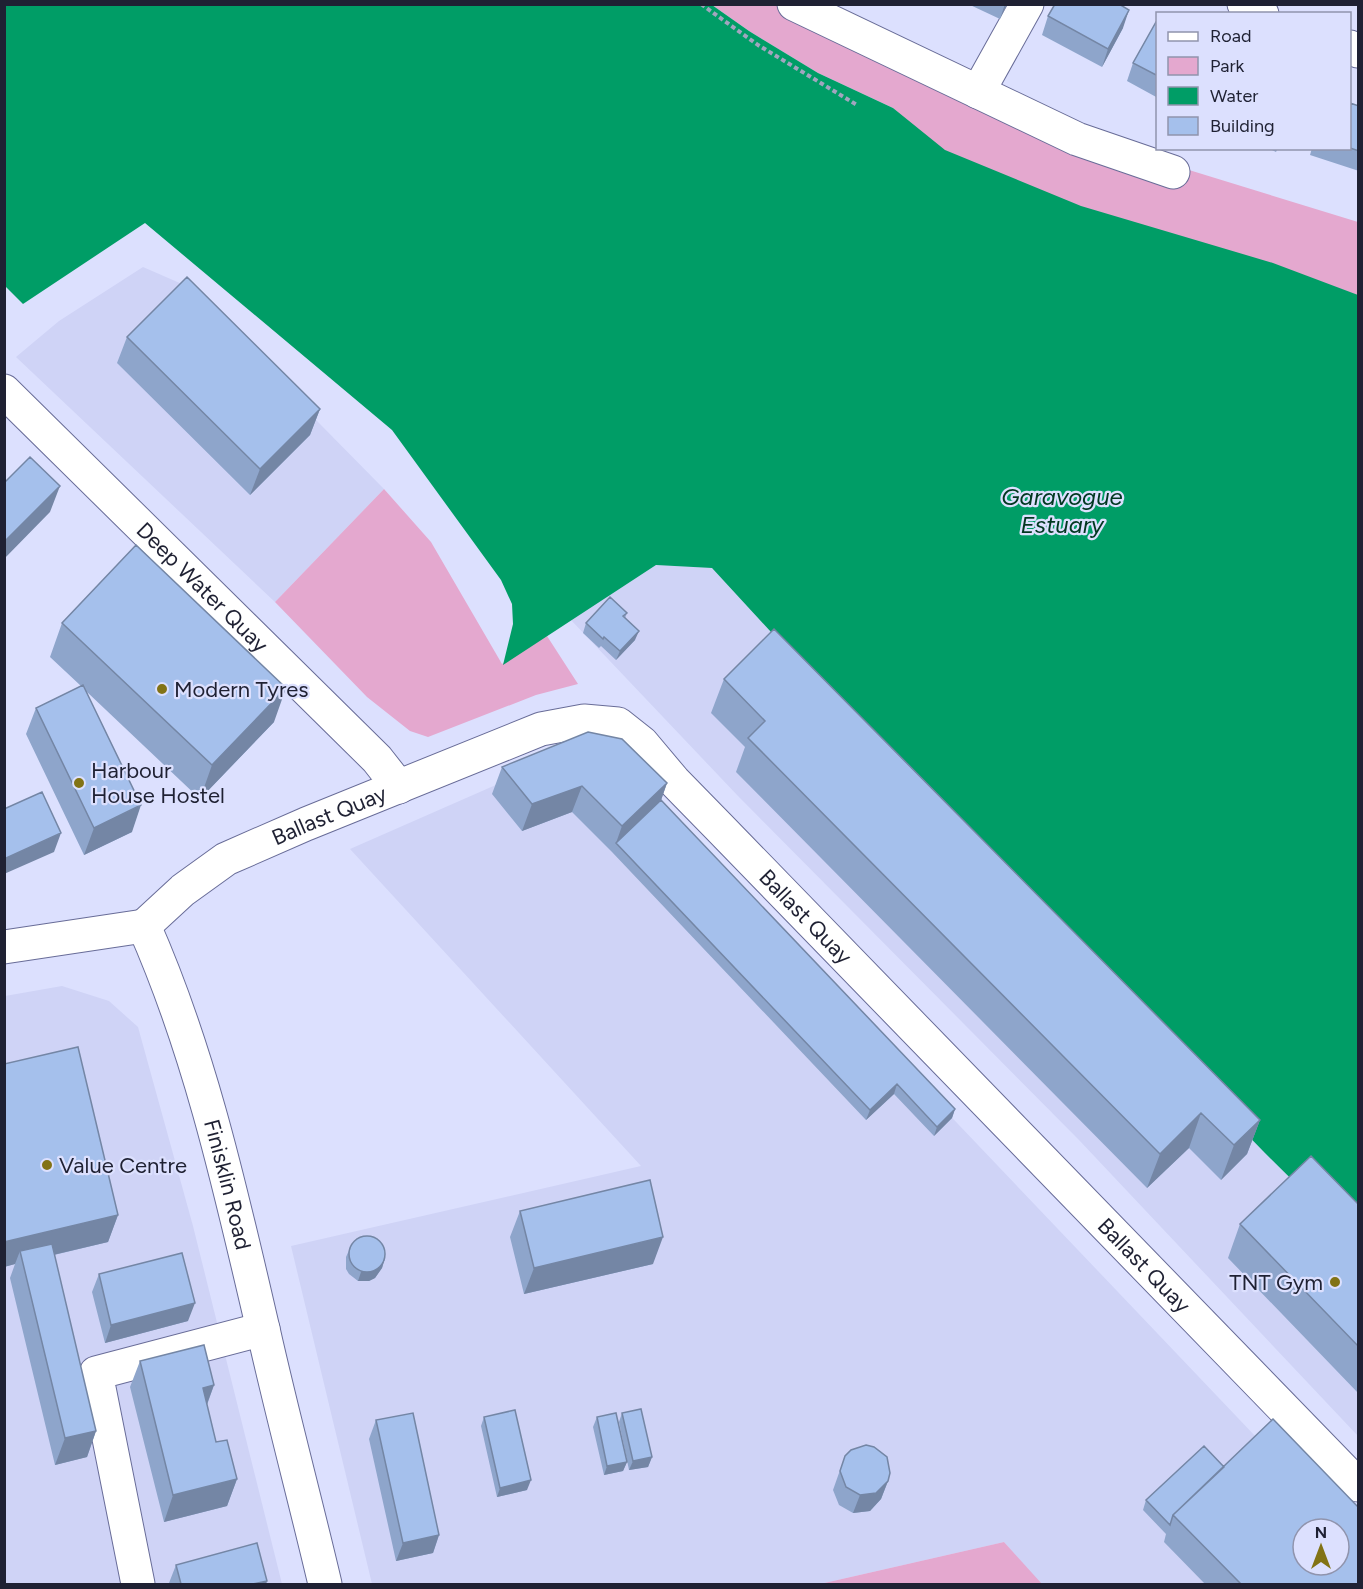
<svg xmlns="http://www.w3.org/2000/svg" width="1363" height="1589" viewBox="0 0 1363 1589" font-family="Figtree,sans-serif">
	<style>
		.built { fill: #cfd3f6; fill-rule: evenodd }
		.green { fill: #e4a8cf }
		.water { fill: #009d66 }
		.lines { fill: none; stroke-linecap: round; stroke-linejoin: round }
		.minor-casing { stroke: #686c98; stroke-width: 35 }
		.path { stroke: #a2a5bf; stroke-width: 4; stroke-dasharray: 4.5 3; stroke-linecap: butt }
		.minor { stroke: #fff; stroke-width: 33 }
		.wall { fill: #8ea5cb }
		.shaded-wall { fill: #7486a5 }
		.building { fill: #a5c0ec; stroke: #7486a5; stroke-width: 1.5; fill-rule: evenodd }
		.poi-dot { fill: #827315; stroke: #dce0fe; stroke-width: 2 }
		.labels { text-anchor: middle; stroke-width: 4.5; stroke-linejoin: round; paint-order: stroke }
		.street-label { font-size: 22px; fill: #1f2133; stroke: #dce0fe }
		.poi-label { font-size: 22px; fill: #1f2133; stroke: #dce0fe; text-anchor: start }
		.water-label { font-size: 24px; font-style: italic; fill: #003720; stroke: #dce0fe }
	</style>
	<rect width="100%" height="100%" fill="#dce0fe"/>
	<path class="built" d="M143,267l39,17 202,205 -109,113 -259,-245 43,-36z
		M656,565l56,3 281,305 270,278 95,94v191l-279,-296 -341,-344 -167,-176z
		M580,748l78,61 700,735v40h-317l-37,-42 -184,42h-448l-81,-338 350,-80 -291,-317zM1303,1529h36v36h-36z
		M62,986l47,15 29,26 55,199 89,358h-277v-588z"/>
	<path class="green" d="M712,5h102l362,161 182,56v241l-378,-273 -87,-82 -75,-35 -69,-42z
		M384,489l47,53 71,122 45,-28 31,48 -42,11 -108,42 -18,-6 -43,-34 -92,-95z
		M1004,1542l38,42h-222z"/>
	<path class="water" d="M4,5h708l37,26 69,42 75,35 52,42 136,56 192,57 85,32v950l-95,-94 -270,-278 -281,-305 -56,-3 -153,100 10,-41 -1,-20 -11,-24 -109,-150 -247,-207 -122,81 -18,-18z"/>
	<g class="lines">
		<defs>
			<g id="minor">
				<path d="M794,4l283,135 96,33"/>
				<path d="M1244,4l18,10"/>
				<path d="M1350,47l8,4"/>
				<path d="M978,92l49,-88"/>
				<path id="s1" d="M4,391l373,368 22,28"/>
				<path id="s2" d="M144,926l39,-36 43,-31 80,-35 235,-95 43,-8 34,3 24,19 32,38 44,45 640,659"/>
				<path id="s3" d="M144,926c57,129 87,266 119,403 19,85 42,170 62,255"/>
				<path d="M4,947l140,-21"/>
				<path d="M138,1584l-42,-211 167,-44"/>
			</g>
		</defs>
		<use href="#minor" class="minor-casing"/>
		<path class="path" d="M701,4l57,41 99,60"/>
		<use href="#minor" class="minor"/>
	</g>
	<path class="wall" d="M968,4h39l-7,15z
		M1048,16l75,12 -21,39 -60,-32z
		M1158,23v75l-31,-17 6,-18z
		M1350,103l9,3v65l-49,-16 2,-7h38z
		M1268,148h10l-2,4z
		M127,337l193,72 -10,26 -60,60 -133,-132z
		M627,613l-2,5 10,22 -19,20 -15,-14 -2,2 -16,-15 3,-10z
		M62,623l212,99 -74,77 -113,-107 45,140 -48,23 -58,-121 10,-26 45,-22 -31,-29z
		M724,679l536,441 -13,34 -26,26 -32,-32 -42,40 -411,-416 9,-25 -34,-34z
		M502,767l165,16 -6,17 294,309 -3,9 -18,18 -40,-42 -28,26 -254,-268 -40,-40 -50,19 -30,-37z
		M4,1064l114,151 -10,27 -54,13 42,176 -9,26 -32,8 -45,-187 5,-14 -11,3z
		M1359,1205v189l-131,-136 12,-34z
		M520,1211l133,53 -129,30 -14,-57z
		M350,1248l35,10 -3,10 -7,10 -6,3h-11l-9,-7 -3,-5v-12z
		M99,1274l89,47 -83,22 -13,-51z
		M140,1361l74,24 -7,20 9,37 21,37 -10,27 -63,16 -34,-135z
		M622,1413l30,44 -4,10 -19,3 -10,-48z
		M484,1417l43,73 -30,7 -16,-71z
		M597,1417l30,45 -4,9 -19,4 -11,-48z
		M376,1420l63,115 -6,18 -37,8 -27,-122z
		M845,1456l43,25 -7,18 -11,12 -17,2 -14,-8 -6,-15z
		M1224,1467l135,117h-154l-41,-42 2,-8 -23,-24 3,-10z
		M176,1565l91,16 -1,3h-97v-1z"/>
	<path class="shaded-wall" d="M1005,4h2l-7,15z
		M1129,10l-6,18 -21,39 6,-18z
		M320,409l-10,26 -60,60 10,-26z
		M60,486l-10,26 -46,47v-17z
		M639,631l-4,9 -19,20 4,-9z
		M286,688l-12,34 -74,77 12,-34z
		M667,783l-9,26 -42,34 6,-17z
		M582,786l-10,26 -50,19 10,-27z
		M141,805l-9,27 -48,23 10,-27z
		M61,833l-7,19 -50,22v-15z
		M897,1084l-3,10 -28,26 4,-10z
		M955,1109l-3,9 -18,18 3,-9z
		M1201,1113l-12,35 -42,40 13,-34z
		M1260,1120l-13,34 -26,26 13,-35z
		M118,1215l-10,27 -85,20 -3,-11 -5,13 -11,3v-25z
		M663,1237l-10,27 -129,30 10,-26z
		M385,1258l-3,10 -7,10 -6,3h-11l3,-9z
		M195,1303l-7,18 -83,22 6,-18z
		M214,1385l-10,27 -1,-24z
		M96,1431l-9,26 -32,8 10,-27z
		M652,1457l-4,10 -19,3 4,-9z
		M627,1462l-4,9 -19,4 3,-9z
		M237,1479l-10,27 -63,16 9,-27z
		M531,1480l-4,10 -30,7 3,-9z
		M888,1481l-7,18 -11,12 -17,2 7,-18z
		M439,1535l-6,18 -37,8 7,-18z
		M267,1581l-1,3h-13z"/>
	<path class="building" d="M1055,4h64l10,6 -21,39 -60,-33z
		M1156,22l2,1v53l-25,-13z
		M1350,103l9,3v45l-9,-3z
		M187,277l133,132 -60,60 -133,-132z
		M30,457l30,29 -56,56v-59z
		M136,545l150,143 -74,77 -150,-142z
		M610,597l17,16 -4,3 16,15 -19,20 -16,-14 -1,2 -17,-16z
		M774,629l486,491 -26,25 -33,-32 -41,41 -412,-416 17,-17 -41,-42z
		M83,685l58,120 -47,23 -58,-120z
		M588,732l34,7 45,44 -45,43 -40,-40 -50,18 -30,-37z
		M42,792l19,41 -57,26v-50z
		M661,800l294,309 -18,18 -40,-43 -27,26 -254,-267z
		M78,1047l40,168 -114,27v-178z
		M1311,1156l48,49v142l-119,-123z
		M650,1180l13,57 -129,31 -14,-57z
		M349 1254a18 18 0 1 1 36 0a18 18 0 1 1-36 0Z
		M52,1244l44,187 -31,7 -45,-187z
		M182,1253l13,50 -84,22 -12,-51z
		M204,1345l10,40 -11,3 13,54 11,-2 10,39 -64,16 -33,-134z
		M641,1409l11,48 -19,4 -11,-48z
		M515,1410l16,70 -31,8 -16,-71z
		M413,1413l26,122 -36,8 -27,-123z
		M616,1413l11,49 -20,4 -10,-49z
		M1273,1419l86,89v76h-118l-68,-69zM1303,1529h36v36h-36z
		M866,1445l8,2 13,10 3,16 -2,8 -12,12 -16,2 -14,-8 -6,-16 5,-15 6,-6z
		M1204,1446l20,21 -51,48 -3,10 -24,-25z
		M257,1543l10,38 -14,3h-72l-5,-19z"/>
	<g class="poi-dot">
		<circle cx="162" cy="689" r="6"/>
		<circle cx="79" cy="783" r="6"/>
		<circle cx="47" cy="1165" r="6"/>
		<circle cx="1335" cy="1282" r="6"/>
	</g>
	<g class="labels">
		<g class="street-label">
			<text dy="8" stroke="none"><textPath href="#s1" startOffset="279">Deep Water Quay</textPath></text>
			<text dy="8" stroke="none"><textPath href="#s2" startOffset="218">Ballast Quay</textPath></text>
			<text dy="8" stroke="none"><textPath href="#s2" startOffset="794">Ballast Quay</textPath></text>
			<text dy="8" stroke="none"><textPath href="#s3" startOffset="272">Finisklin Road</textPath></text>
			<text dy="8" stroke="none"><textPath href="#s2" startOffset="1280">Ballast Quay</textPath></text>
		</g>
		<g class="poi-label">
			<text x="174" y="697">Modern Tyres</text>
			<text x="91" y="778">Harbour<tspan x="91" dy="25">House Hostel</tspan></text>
			<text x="59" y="1173">Value Centre</text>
			<text x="1323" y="1290" text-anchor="end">TNT Gym</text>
		</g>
		<g class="water-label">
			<text x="1062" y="505">Garavogue<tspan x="1062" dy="28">Estuary</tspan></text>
		</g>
	</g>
	<rect width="1363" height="1589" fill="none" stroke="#1f2133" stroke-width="12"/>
	<rect x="1156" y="12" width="195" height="138" fill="#dce0fe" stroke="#9094ad" stroke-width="1.5"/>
	<rect x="1168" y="32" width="30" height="9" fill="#ffffff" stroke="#9094ad" stroke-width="1.5"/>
	<text x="1210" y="42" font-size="18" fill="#1f2133">Road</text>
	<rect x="1168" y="57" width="30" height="18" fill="#e4a8cf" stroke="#9094ad" stroke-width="1.5"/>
	<text x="1210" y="72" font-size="18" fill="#1f2133">Park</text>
	<rect x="1168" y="87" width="30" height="18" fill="#009d66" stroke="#9094ad" stroke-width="1.5"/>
	<text x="1210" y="102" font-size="18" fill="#1f2133">Water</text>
	<rect x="1168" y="117" width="30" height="18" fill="#a5c0ec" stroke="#9094ad" stroke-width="1.5"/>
	<text x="1210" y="132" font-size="18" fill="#1f2133">Building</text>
	<g transform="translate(1321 1547)"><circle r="28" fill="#dce0fe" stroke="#9094ad" stroke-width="1.5"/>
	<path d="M0-4.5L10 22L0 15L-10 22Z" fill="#827315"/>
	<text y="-9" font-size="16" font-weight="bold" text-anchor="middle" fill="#1f2133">N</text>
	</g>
</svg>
